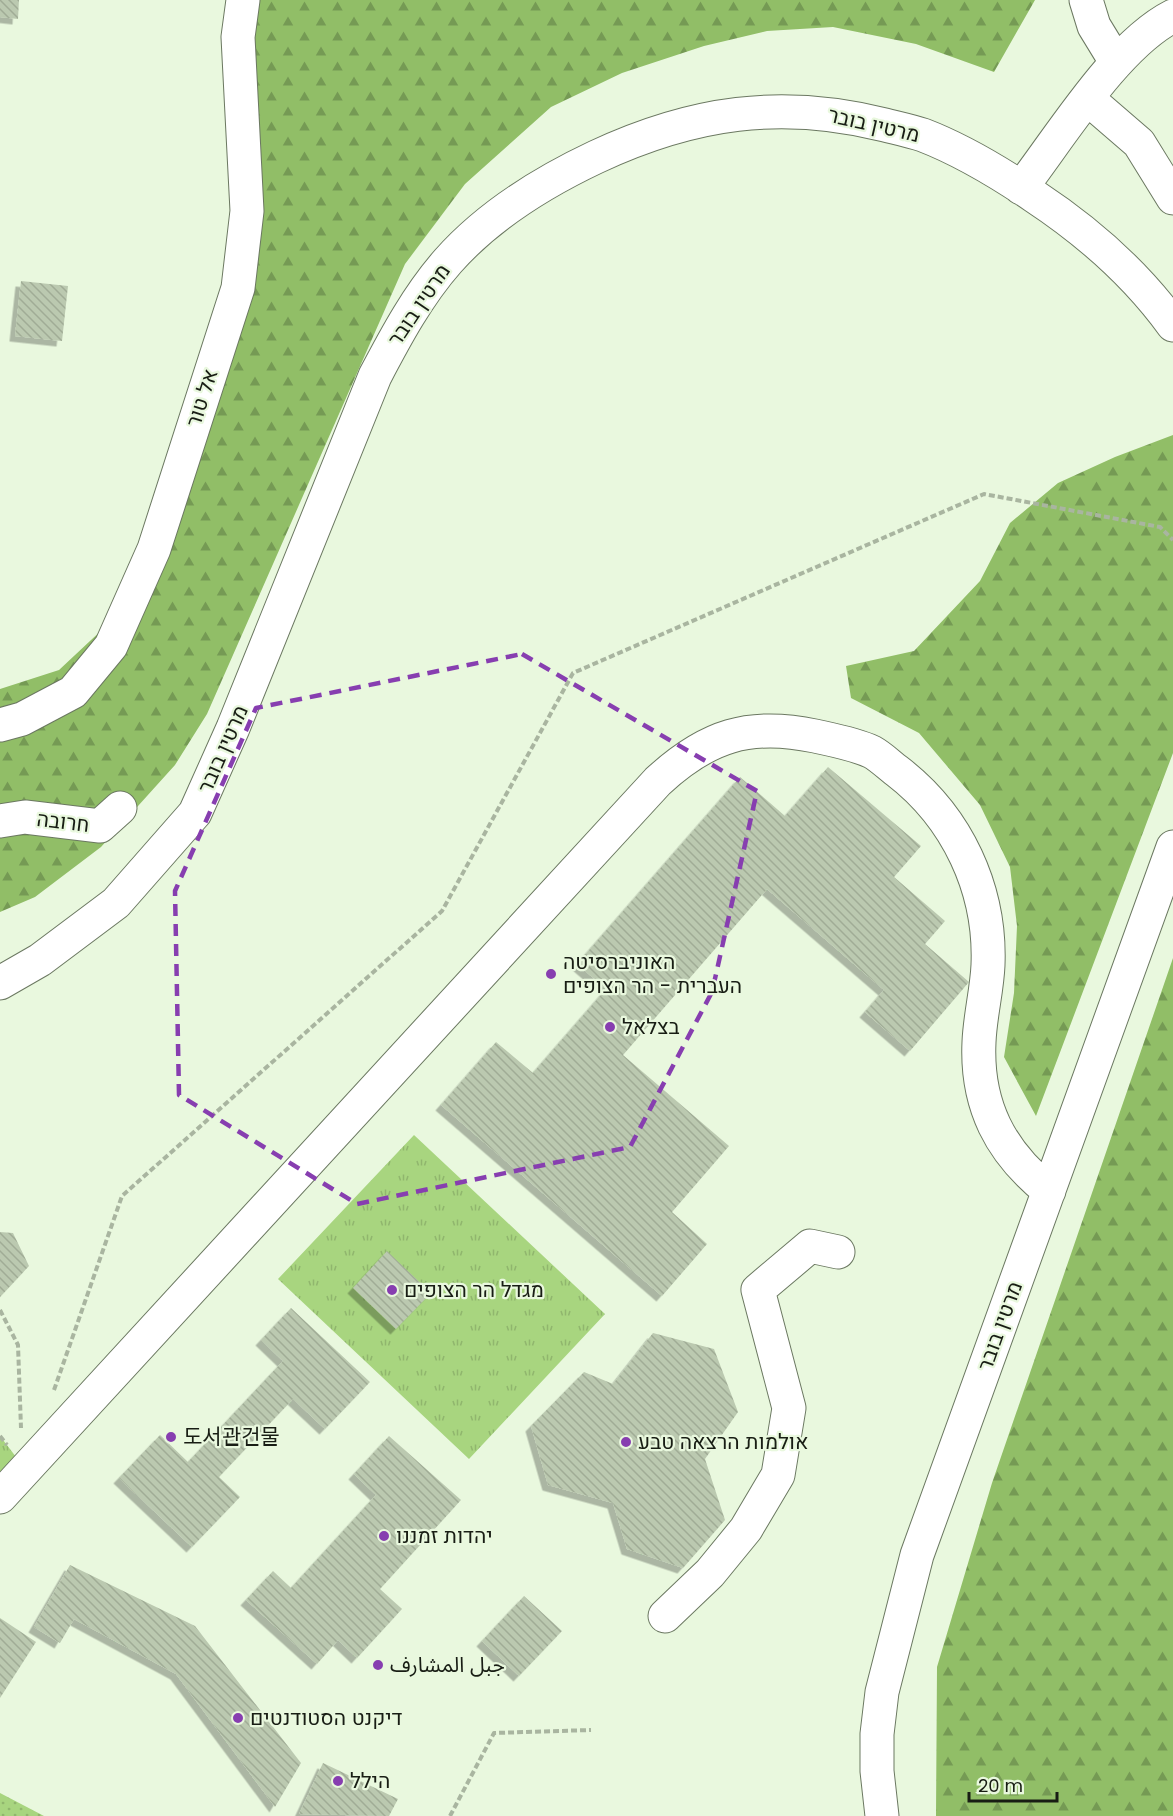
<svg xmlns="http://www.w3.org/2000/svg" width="1173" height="1816" viewBox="0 0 1173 1816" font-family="Poppins,'Noto Sans Arabic','Noto Sans KR',Heebo,sans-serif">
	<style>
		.grass { fill: url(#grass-dots) }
		.forest { fill: url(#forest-firs) }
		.park { fill: url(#park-tufts) }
		.building { fill: url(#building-back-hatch); filter: url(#shadow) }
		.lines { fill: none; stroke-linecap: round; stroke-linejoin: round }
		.minor-casing { stroke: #6b7861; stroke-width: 35 }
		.path { stroke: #a9b5a0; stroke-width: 4; stroke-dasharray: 6 3; stroke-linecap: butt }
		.minor { stroke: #fff; stroke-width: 33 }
		.marked { fill: none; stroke: #873eb0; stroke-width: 4.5; stroke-dasharray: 12 8; stroke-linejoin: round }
		.poi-dot { fill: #873eb0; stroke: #e9f8de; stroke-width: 2 }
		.labels { text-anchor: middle; stroke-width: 4.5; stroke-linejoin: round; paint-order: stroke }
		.street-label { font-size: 21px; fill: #181d14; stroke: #e9f8de }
		.poi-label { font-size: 21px; fill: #181d14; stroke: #e9f8de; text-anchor: start }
	</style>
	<defs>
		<pattern id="grass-dots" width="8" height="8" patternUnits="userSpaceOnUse" patternTransform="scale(1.5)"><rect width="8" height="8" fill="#a8d57f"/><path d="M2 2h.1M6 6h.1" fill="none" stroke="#90b66d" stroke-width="1.8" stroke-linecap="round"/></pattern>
		<pattern id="forest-firs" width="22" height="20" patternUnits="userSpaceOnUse" patternTransform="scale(1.5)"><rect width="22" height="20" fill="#91be67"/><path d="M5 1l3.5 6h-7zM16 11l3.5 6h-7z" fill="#759a54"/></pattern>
		<pattern id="park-tufts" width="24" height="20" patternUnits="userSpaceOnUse" patternTransform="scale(1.5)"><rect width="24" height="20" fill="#a8d57f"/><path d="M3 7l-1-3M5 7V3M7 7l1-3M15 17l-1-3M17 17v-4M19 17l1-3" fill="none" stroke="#90b66d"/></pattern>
		<pattern id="building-back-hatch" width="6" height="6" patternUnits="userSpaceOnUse" patternTransform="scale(1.5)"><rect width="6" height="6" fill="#bbc9b0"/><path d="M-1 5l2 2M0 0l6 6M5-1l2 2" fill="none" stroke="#a0ac96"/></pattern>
		<filter id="shadow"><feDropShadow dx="-5.5" dy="5.5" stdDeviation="0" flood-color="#0004"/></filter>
	</defs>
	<rect width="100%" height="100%" fill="#e9f8de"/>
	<path class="grass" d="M0,1793l44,23h-44z"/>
	<path class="forest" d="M252,0h783l-41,72 -78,-28 -83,-17 -66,4 -63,15 -82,27 -71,34 -86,77 -60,80 -198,450 -32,51 -74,82 -66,50 -35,15v-223l59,-19 47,-44 49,-98 102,-321z
		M1173,435v318l-137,363 -32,-59 10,-64 3,-67 -7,-59 -30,-62 -61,-72 -68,-35 -5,-32 68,-15 66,-70 30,-58 48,-40 57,-26z
		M1173,958v858h-237l1,-149 55,-184z"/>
	<path class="park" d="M414,1135l191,179 -136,145 -191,-180z
		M0,1436l26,34 -26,27z"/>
	<path class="building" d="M0,0h19l-1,19 -18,-2z
		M21,281l47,5 -6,55 -47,-5z
		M828,767l93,79 -27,31 51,44 -20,23 44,38 -59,69 -45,-39 19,-22 -117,-101 -144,166 106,91 -57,66 35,32 -45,52 -221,-191 55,-63 37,31 73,-84 -29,-25 163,-187 45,39z
		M0,1232l13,1 16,33 -29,31z
		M387,1251l44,42 -35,36 -43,-41z
		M291,1308l79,74 -45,47 -32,-30 -74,78 21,20 -48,50 -73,-69 41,-43 28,27 95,-101 -22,-21z
		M653,1333l61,16 24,63 -33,47 20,61 -42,48 -56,-19 -14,-46 -65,-18 -17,-59 53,-54 29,12z
		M389,1436l72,64 -81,89 22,20 -45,49 -19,-18 -21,24 -71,-64 27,-29 18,17 85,-93 -22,-21z
		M70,1565l125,61 106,137 -26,44 -99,-133 -102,-55 -14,24 -26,-16z
		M524,1596l38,35 -43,45 -37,-35z
		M0,1618l36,24 -36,56z
		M323,1763l75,36 -9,17 -90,-2z"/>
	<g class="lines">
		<defs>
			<path id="minor" d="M1086,0l8,26 22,36
				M1088,99l51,44 34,55
				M1021,188c40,-52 95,-143 152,-172
				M0,725l22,-6 51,-27 38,-46 43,-97 84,-261 9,-77 -9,-174 5,-37
				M0,821l25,-4 75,9 20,-18
				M0,983l40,-23 76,-57 79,-90 38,-85 142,-352c21,-40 43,-81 73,-115 39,-44 95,-79 148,-104 96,-45 185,-58 289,-32 12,3 26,6 38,10 39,15 77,38 111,61 53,35 102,78 139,129
				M0,1497l658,-716c49,-45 91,-59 157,-45 18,4 40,8 57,16 9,5 17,13 25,19 60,46 94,118 91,194 -1,25 -8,51 -9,77 -3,63 21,110 70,149
				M665,1616l45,-43 36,-44 32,-54 11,-67 -31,-118 52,-44 28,6
				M882,1816l-5,-45v-37l5,-42 35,-137 256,-708"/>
		</defs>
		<use href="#minor" class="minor-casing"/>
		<path class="path" d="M0,1310l18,35 3,83
			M54,1390l68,-194 320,-285 131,-238 411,-179 176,33 13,13
			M0,1436l7,9
			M450,1816l44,-83 97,-3"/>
		<use href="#minor" class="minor"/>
	</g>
	<path class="marked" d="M522,654l235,137 -45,201 -82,155 -273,57 -178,-109 -4,-204 81,-183z"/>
	<g class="poi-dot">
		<circle cx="551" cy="974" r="6"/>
		<circle cx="610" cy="1027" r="6"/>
		<circle cx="392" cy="1290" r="6"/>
		<circle cx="171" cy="1437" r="6"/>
		<circle cx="626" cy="1442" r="6"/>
		<circle cx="384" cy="1536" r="6"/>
		<circle cx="378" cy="1665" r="6"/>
		<circle cx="238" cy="1718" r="6"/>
		<circle cx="338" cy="1781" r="6"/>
	</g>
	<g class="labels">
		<g class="street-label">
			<text transform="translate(874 125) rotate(13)" y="7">מרטין בובר</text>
			<text transform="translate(419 305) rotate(-56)" y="7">מרטין בובר</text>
			<text transform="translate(202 398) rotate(-72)" y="7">אל טור</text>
			<text transform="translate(223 749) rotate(-66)" y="7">מרטין בובר</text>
			<text transform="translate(63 822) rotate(7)" y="7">חרובה</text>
			<text transform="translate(1000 1326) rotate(-70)" y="7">מרטין בובר</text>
		</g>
		<g class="poi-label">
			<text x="563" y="969">האוניברסיטה<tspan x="563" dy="24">העברית - הר הצופים</tspan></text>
			<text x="622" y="1034">בצלאל</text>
			<text x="404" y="1297">מגדל הר הצופים</text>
			<text x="183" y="1444">도서관건물</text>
			<text x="638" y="1449">אולמות הרצאה טבע</text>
			<text x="396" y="1543">יהדות זמננו</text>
			<text x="390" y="1672">جبل المشارف</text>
			<text x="250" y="1725">דיקנט הסטודנטים</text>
			<text x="350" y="1788">הילל</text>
		</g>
	</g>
	<path d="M969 1792v9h88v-9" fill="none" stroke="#181d14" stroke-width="3"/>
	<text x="978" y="1792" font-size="18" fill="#181d14" stroke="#e9f8de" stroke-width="4.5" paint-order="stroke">20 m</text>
</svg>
